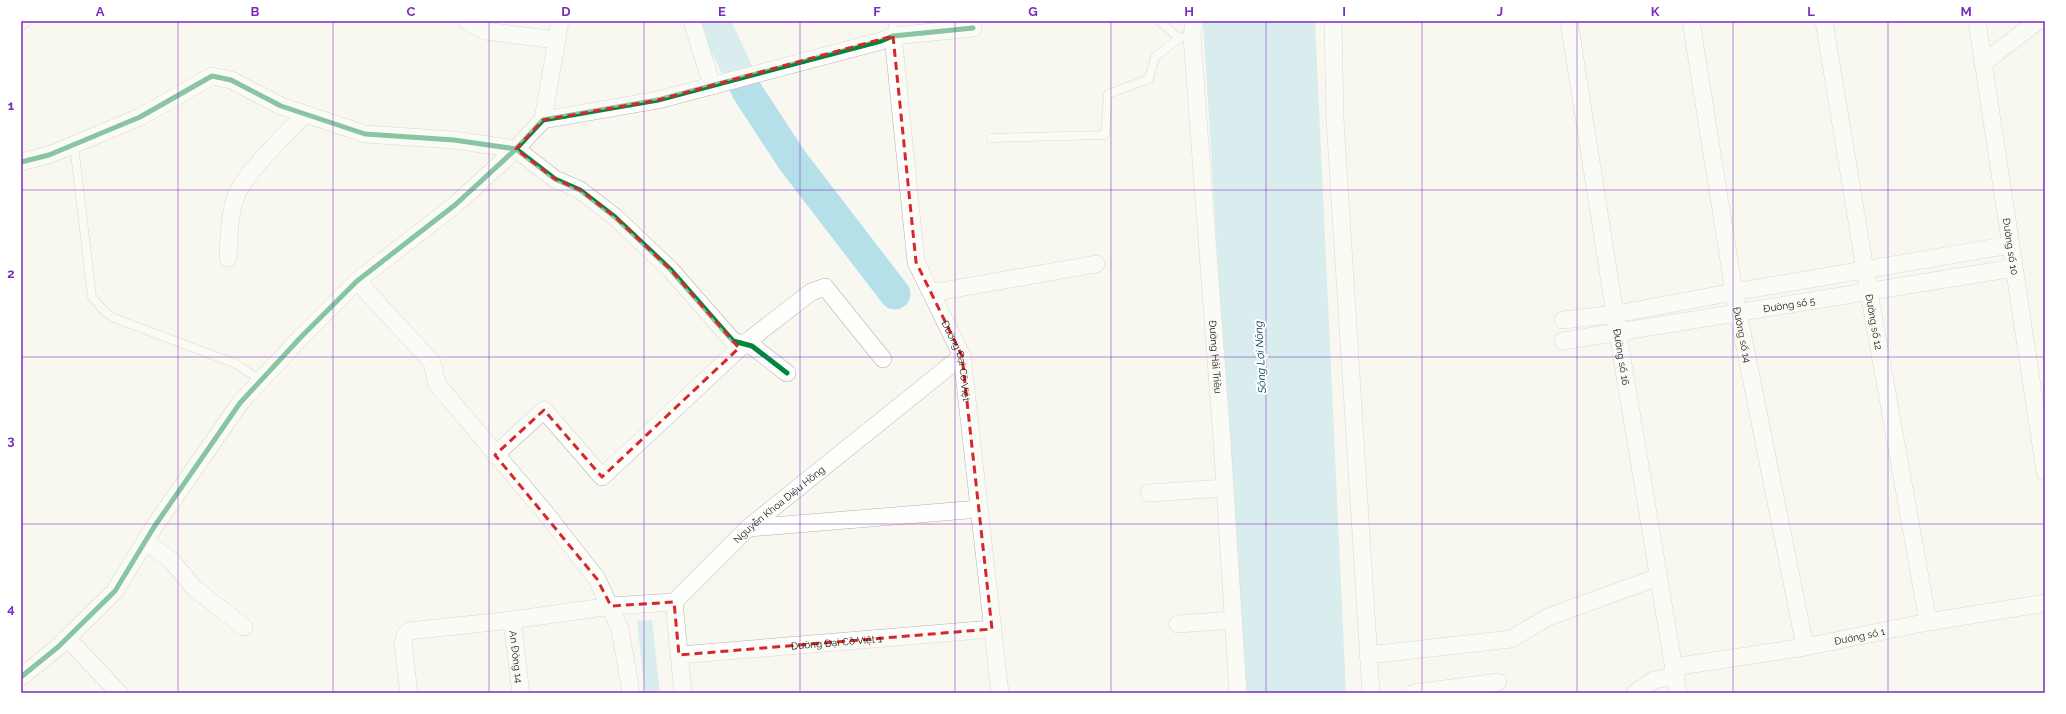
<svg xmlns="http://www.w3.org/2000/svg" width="2066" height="714" viewBox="0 0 2066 714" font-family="Raleway,sans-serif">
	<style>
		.water { fill: #b5e0ea }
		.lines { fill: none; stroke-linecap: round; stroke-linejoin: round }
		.river { stroke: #b5e0ea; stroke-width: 31 }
		.service-casing { stroke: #b4b3ad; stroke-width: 9 }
		.minor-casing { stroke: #b4b3ad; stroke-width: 18 }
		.service { stroke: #fefefd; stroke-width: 8 }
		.minor { stroke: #fefefd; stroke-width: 17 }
		.cycleway-casing { stroke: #fff; stroke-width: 8 }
		.cycleway { stroke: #00873e; stroke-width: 5 }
		.marked { fill: none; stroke: #d62828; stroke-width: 3; stroke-dasharray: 8 5; stroke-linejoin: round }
		.grid { fill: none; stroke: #7b2cbf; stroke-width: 1; stroke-opacity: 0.55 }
		.labels { text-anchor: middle; stroke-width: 4; stroke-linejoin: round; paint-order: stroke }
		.street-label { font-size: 10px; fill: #1a1915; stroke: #fff }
		.water-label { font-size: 11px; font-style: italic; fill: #08424f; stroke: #fff }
		.neatline { fill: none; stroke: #7b2cbf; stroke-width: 1.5 }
		.grid-label { font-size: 13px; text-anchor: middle; font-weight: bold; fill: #7b2cbf }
	</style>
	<rect width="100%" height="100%" fill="#f8f7f0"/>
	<path class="water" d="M1203,21h112l31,672h-102z
		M652,620l8,73h-15l-8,-72z"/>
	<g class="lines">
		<path class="river" d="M714,21l33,70 45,69 103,134"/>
		<defs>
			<path id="service" d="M893,21v15
				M1159,21l20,17 5,-1
				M21,26l7,-5
				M991,138l114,-3 3,-41 41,-15 6,-22 24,-19
				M74,145l18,152 13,15 9,6 120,45 27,17"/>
			<g id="minor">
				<path d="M467,21l18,10 71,9"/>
				<path d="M692,21l20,65"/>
				<path id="s1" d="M1194,21l-2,16 30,403 16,253"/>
				<path d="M1333,21l2,98 36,574"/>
				<path id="s2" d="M1569,21l49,313 60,359"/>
				<path id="s3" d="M1691,21l43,271 71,355"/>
				<path id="s4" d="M1824,21l41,249 63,352"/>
				<path id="s5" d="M1977,21l68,451"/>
				<path id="s6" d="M893,36l23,226 46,94 38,337"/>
				<path d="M1983,63l55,-42"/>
				<path d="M543,120l17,-99"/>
				<path d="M21,162l28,-7 91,-38 72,-41 19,4 50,26 84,28 89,6 62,9 27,-29 115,-20 223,-59 12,-5 80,-8"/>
				<path d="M228,258c1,-20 1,-43 8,-62 8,-22 51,-63 69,-82"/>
				<path d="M357,281l75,81 5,22 111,132 49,63 23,50 11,64"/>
				<path d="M931,293l165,-29"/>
				<path d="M1563,320l53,-6 118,-22 276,-47"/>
				<path id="s7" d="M1563,341l451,-73"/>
				<path d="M495,455l49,-45 58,67 142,-133 67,-52 14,-5 58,72"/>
				<path d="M1149,493l76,-5"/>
				<path d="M748,528l231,-19"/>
				<path d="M145,542l27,19 22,27 50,39"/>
				<path id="s8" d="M512,620l9,73"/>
				<path d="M1178,624l55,-4"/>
				<path d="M67,638l52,55"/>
				<path id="s9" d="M679,655l313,-26"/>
				<path d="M1368,655l143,-16 37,-22 110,-40"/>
				<path id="s10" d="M1673,667l132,-20 123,-25 117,-19"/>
				<path d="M21,677l37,-30 57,-56 39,-64 86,-124 61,-66 56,-56 98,-76 61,-56 39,30 25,11 35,27 55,52 63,72 19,5 35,27"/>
				<path d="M409,693l-6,-50 2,-8 4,-4 103,-11 99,-14 63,-4"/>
				<path id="s11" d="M683,693l-9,-91 74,-74 214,-172"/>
				<path d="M1414,693l84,-11"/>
				<path d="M1635,693l19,-13 21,-4"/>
			</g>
		</defs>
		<use href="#service" class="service-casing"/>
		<use href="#minor" class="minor-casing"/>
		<use href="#service" class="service"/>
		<use href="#minor" class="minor"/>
		<defs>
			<path id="cycleway" d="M21,162l28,-7 91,-38 72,-41 19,4 50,26 84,28 89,6 62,9 27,-29 115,-20 223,-59 12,-5 80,-8
				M21,677l37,-30 57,-56 39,-64 86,-124 61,-66 56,-56 98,-76 61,-56 39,30 25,11 35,27 55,52 63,72 19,5 35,27"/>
		</defs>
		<use href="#cycleway" class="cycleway-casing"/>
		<use href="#cycleway" class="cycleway"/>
	</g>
	<path d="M0 0H2066V714H0ZM893,36l23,226 46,94 30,273 -313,26 -5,-53 -63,4 -14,-27 -102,-124 49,-45 58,67 137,-129 -69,-79 -55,-52 -35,-27 -25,-11 -39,-30 27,-29 115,-20z" fill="#f8f7f0" fill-opacity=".55" fill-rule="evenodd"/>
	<path class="marked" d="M893,36l23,226 46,94 30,273 -313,26 -5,-53 -63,4 -14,-27 -102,-124 49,-45 58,67 137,-129 -69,-79 -55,-52 -35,-27 -25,-11 -39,-30 27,-29 115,-20z"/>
	<path class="grid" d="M178,21v672M333,21v672M489,21v672M644,21v672M800,21v672M955,21v672M1111,21v672M1266,21v672M1422,21v672M1577,21v672M1733,21v672M1888,21v672M21,190h2024M21,357h2024M21,524h2024"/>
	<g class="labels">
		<g class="street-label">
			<text dy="4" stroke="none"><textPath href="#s5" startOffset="228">Đường số 10</textPath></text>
			<text dy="4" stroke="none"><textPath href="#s7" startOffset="229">Đường số 5</textPath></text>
			<text dy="4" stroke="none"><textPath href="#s4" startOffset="305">Đường số 12</textPath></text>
			<text dy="4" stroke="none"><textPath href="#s3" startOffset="318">Đường số 14</textPath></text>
			<text dy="4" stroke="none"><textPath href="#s1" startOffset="337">Đường Hải Triều</textPath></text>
			<text dy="4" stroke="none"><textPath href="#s2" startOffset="340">Đường số 16</textPath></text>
			<text dy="4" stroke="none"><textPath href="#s6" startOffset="335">Đường Đại Cồ Việt</textPath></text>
			<text dy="4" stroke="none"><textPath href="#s11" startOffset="235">Nguyễn Khoa Diệu Hồng</textPath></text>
			<text dy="4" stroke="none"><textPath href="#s10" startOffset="189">Đường số 1</textPath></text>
			<text dy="4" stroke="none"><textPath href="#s9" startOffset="158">Đường Đại Cồ Việt 1</textPath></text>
			<text dy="4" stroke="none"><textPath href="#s8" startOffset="37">An Đông 14</textPath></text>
		</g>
		<g class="water-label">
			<text transform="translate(1260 357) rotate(-93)" y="4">Sông Lợi Nông</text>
		</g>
	</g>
	<rect width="2066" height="714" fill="none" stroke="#ffffff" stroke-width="44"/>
	<rect x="22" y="22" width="2022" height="670" class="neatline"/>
	<g class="grid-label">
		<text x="100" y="16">A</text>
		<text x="255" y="16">B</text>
		<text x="411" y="16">C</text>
		<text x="566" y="16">D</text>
		<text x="722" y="16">E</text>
		<text x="877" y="16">F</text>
		<text x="1033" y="16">G</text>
		<text x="1189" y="16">H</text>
		<text x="1344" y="16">I</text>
		<text x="1500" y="16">J</text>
		<text x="1655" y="16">K</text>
		<text x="1811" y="16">L</text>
		<text x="1966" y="16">M</text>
		<text x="11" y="110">1</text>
		<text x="11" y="278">2</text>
		<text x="11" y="445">3</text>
		<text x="11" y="613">4</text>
	</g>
</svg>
